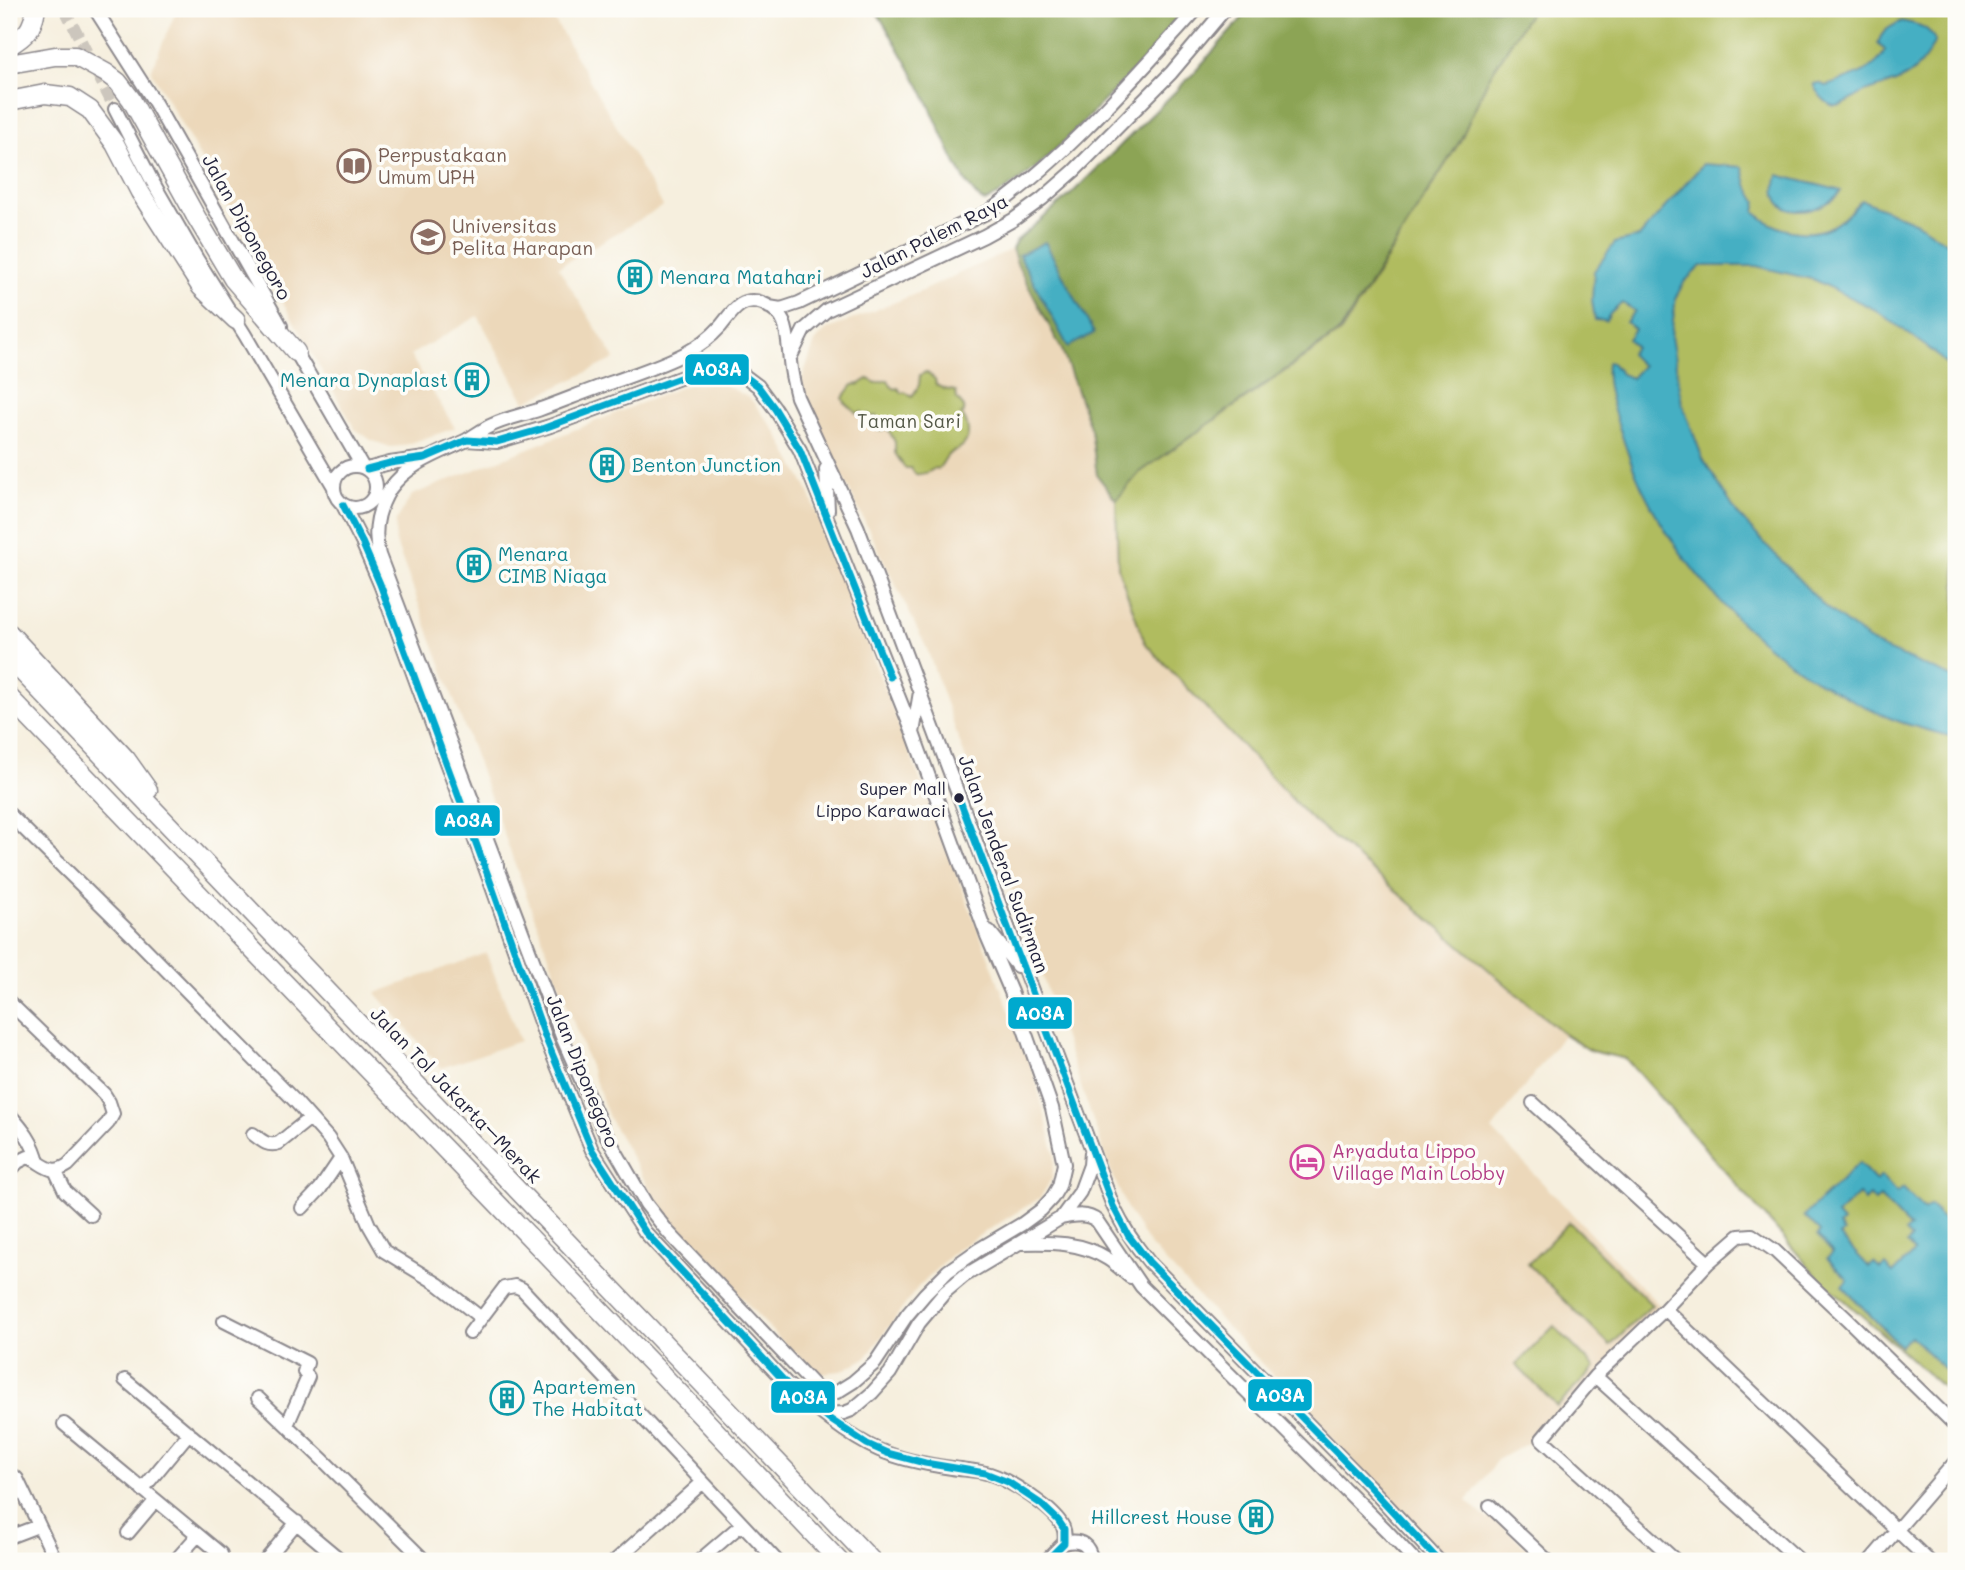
<svg xmlns="http://www.w3.org/2000/svg" width="1965" height="1570" viewBox="0 0 1965 1570" font-family="Mali,sans-serif">
	<style>
		.built { fill: #ecd8ba }
		.green { fill: #b0bc5e; stroke: #696f4c; stroke-width: 2 }
		.forest { fill: #8ca455; stroke: #576348; stroke-width: 2 }
		.water { fill: #44afc3; stroke: #33687f; stroke-width: 2; fill-rule: evenodd }
		.lines { fill: none; stroke-linecap: round; stroke-linejoin: round }
		.minor-tunnel { stroke: #ccc6bd; stroke-width: 12; stroke-dasharray: 12 6; stroke-linecap: butt }
		.minor-casing { stroke: #8c888c; stroke-width: 16 }
		.highway-casing { stroke: #8c888c; stroke-width: 21 }
		.minor { stroke: #fff; stroke-width: 12 }
		.highway { stroke: #fff; stroke-width: 18 }
		.highway-bridge-casing { stroke: #8c888c; stroke-width: 21; stroke-linecap: butt }
		.highway-bridge { stroke: #fff; stroke-width: 18 }
		.bus-1-casing { stroke: #fdfcf7; stroke-width: 12 }
		.bus-1 { stroke: #00a9ce; stroke-width: 7 }
		.bus-dot { fill: #22223b; stroke: #fdfcf7; stroke-width: 2.5 }
		.labels { text-anchor: middle; stroke-width: 7; stroke-linejoin: round; paint-order: stroke }
		.bus-label { font-size: 17px; fill: #22223b; stroke: #fdfcf7; text-anchor: end }
		.education-label { font-size: 19px; fill: #785e54; stroke: #fdfcf7; text-anchor: start }
		.street-label { font-size: 19px; fill: #22223b; stroke: #fdfcf7 }
		.culture-label { font-size: 19px; fill: #0d838f; stroke: #fdfcf7; text-anchor: start }
		.park-label { font-size: 19px; fill: #545847; stroke: #fdfcf7 }
		.hotel-label { font-size: 19px; fill: #b23c85; stroke: #fdfcf7; text-anchor: start }
		.line-badge { stroke: #fdfcf7; stroke-width: 2.5 }
		.badge-label { font-size: 19px; text-anchor: middle; font-weight: bold; fill: #fff }
	</style>
	<rect width="100%" height="100%" fill="#fdfcf7"/>
	<filter id="ink" filterUnits="userSpaceOnUse"><feTurbulence type="fractalNoise" baseFrequency=".0143" numOctaves="2"/><feDisplacementMap in="SourceGraphic" scale="14" xChannelSelector="R" yChannelSelector="G"/><feConvolveMatrix kernelMatrix="1 2 1 2 8 2 1 2 1" color-interpolation-filters="sRGB"/></filter>
	<filter id="wash" filterUnits="userSpaceOnUse"><feTurbulence type="fractalNoise" baseFrequency=".00686" numOctaves="4" result="noise"/><feDisplacementMap in="SourceGraphic" scale="28" xChannelSelector="R" yChannelSelector="G"/><feGaussianBlur stdDeviation="1.57" result="paint"/><feColorMatrix in="noise" values="0 0 0 0 0 0 0 0 0 0 0 0 0 0 0 0 0 1.4 0 .05"/><feComposite in="paint" operator="in"/></filter>
	<g filter="url(#wash)">
		<rect width="100%" height="100%" fill="#f6efde"/>
		<path class="built" d="M177,9h371l115,197 -105,61 57,92 -90,43 -47,-86 -68,39 45,73 -53,18 -12,1 -19,-7 -16,-11 -204,-358z
			M1012,249l6,17 44,84 29,80 7,45 18,25 2,68 27,75 162,172 257,219 -72,96 169,177 -116,127 -48,26 -30,41 21,19 3,-5 50,46h-94l-298,-317 -21,-33 -19,-45 -182,-517 -125,-256 -1,-12 14,-39 11,-12 87,-35z
			M691,383h31l28,15 27,35 31,57 227,587 20,78 -3,23 -12,20 -84,52 -38,37 -52,71 -25,13 -22,2 -36,-30 -122,-134 -52,-91 -214,-578 1,-19 16,-26z
			M486,953l34,88 -79,27 -65,-75z"/>
		<path class="green" d="M1532,9h424v1390l-139,-123 -191,-217 -35,-8 -27,-17 -257,-219 -162,-172 -27,-75 -2,-68 23,-27 202,-141 119,-191 28,-62z
			M926,372l9,7 1,6 8,4 12,2 1,8 7,8v6l-3,1c9,11 11,27 -3,35 -3,2 -8,3 -10,6 -4,4 -5,9 -10,14l-3,-1c-5,4 -14,7 -20,6l-4,-6h-6l-10,-15v-11l-7,-13h-3l-3,2 -3,-1 -3,-14 -3,1 -5,-3 -3,2 -3,-1v-3l-6,1c-4,-7 -11,-6 -13,-15l10,-13 7,-1 8,-5 8,4 12,-3 3,6 4,3 3,-1 4,5 3,-1 7,5 7,-12 1,-10z
			M1569,1222l83,83 -42,41 -82,-82z
			M1554,1326l41,42 -38,38 -41,-41z"/>
		<path class="forest" d="M875,9h316c-30,33 -61,65 -92,97 -37,38 -67,71 -114,96 -21,-7 -51,-90 -63,-112 -15,-28 -31,-55 -47,-81z
			M1250,9h282l-44,70 -28,62 -120,190 -201,142 -23,27 -19,-25 -6,-45 -29,-80 -44,-84 -6,-17 4,-8 54,-46 123,-121z"/>
		<path class="water" d="M1902,21c16,4 25,4 33,19 -6,16 -21,35 -37,41 -12,5 -25,7 -37,13 -7,4 -16,12 -25,12 -9,0 -20,-14 -23,-22l6,-1 7,3c19,-7 51,-14 59,-36l-7,-6c3,-14 13,-17 24,-23z
			M1703,164l40,3 4,18 10,17 -2,10c20,19 52,27 77,14 12,-6 21,-17 30,-26l55,23 39,26v125l-21,-21 -59,-43 -61,-30 -59,-14h-55l-17,16 -8,15 -5,39 11,67 21,56 35,56 87,92 52,39 79,33v59c-23,-7 -49,-12 -71,-22 -44,-20 -89,-45 -126,-77 -57,-49 -111,-122 -134,-194 -8,-26 -21,-55 -18,-82l2,-1 3,1 9,11 10,4 11,-12 -12,-12 5,-7 -7,-8 7,-10 -9,-7 9,-11 -13,-8 -12,11 -4,7 -11,-1 -3,-20 2,-29 21,-28 24,-6z
			M1778,175l60,15 3,1c-22,27 -78,31 -63,-16z
			M1045,242l49,91 -26,14 -49,-92z
			M1859,1163l17,18 5,-5 16,17 6,-5 21,22 6,-5 26,27v129l-1,-1 -10,10 -34,-34 -11,10 -58,-60 6,-6 -21,-22 6,-5 -16,-17 3,-4 -16,-16zM1859,1194l6,7 5,-5 5,6 5,-5 30,31 -5,4 6,7 -4,5 7,8 -21,21 -8,-8 -5,4 -6,-6 -5,4 -29,-31 4,-4 -5,-6 4,-4 -6,-7z"/>
	</g>
	<g filter="url(#ink)">
		<g class="lines">
			<path class="minor-tunnel" d="M65,9l50,100"/>
			<defs>
				<path id="minor" d="M95,9l60,94 126,223
					M115,109l36,70 46,80 48,76 89,152
					M769,307l12,2 18,-6 189,-91c77,-53 146,-134 209,-203
					M292,345l70,121
					M791,356l13,-26 23,-20 157,-74 29,-16 29,-21 32,-28 97,-98 54,-64
					M467,440l30,2 53,-16 143,-53 33,-5 16,6 16,12 17,23 25,41 10,25 103,258 74,203 24,56 41,116 12,56 -5,22 -7,12 -11,12 -19,14 -44,26 -30,21 -23,23 -18,21 -32,48 -22,19 -16,10h-10l-10,-3 -149,-157 -22,-28 -42,-73 -41,-92 -184,-484c-6,-23 -2,-45 11,-66 17,-25 49,-36 75,-48 9,-5 18,-12 27,-16 15,-7 31,-10 46,-15 25,-9 49,-19 75,-28 25,-9 50,-17 73,-29 13,-7 25,-16 34,-26 11,-13 21,-32 42,-24 28,11 25,34 28,58 1,12 4,24 7,36l61,131 255,678c10,21 21,38 36,56l220,224 70,75
					M334 487a21 21 0 1 1 42 0a21 21 0 1 1-42 0Z
					M367,469l23,-6 35,-5
					M826,469l2,41
					M343,505l19,37 18,42 110,297 56,158 46,111 53,82 142,152c26,23 60,52 92,66 21,9 51,15 73,18 12,2 26,2 38,6 19,6 65,35 73,53 2,5 2,11 1,16l-18,18
					M913,733l7,-41
					M9,814l121,119 165,168 33,37 13,20 28,67 15,26 54,33 43,34
					M989,931l28,35
					M9,1002l95,92 5,8 4,12 -5,9 -40,42c-18,12 -24,-2 -40,-8l-10,5 -9,10
					M1533,1103l175,160
					M9,1114c13,14 25,29 29,48
					M253,1134c9,7 15,13 26,9l31,-25
					M55,1170l10,21 26,24
					M302,1208l18,-19 21,-31
					M1061,1218c11,-2 26,-6 36,3l44,65 245,244 29,31
					M1021,1243c30,-1 61,-1 87,16 8,5 15,12 22,18
					M1665,1309l264,252
					M224,1321l83,42 -3,9 4,5 -21,48
					M470,1333l34,-45 11,-2 7,3 255,272
					M1595,1376l205,185
					M125,1380l217,181
					M258,1398l65,62 102,101
					M824,1414l20,-1 8,-3 20,-17 18,-20 29,-50 26,-31 19,-16 97,-58 19,-26 10,-27 1,-13
					M64,1424l157,130
					M9,1475l6,2 2,2 39,82
					M142,1490l47,-57
					M1490,1506l58,55
					M128,1533l27,-32
					M9,1537l29,-11
					M1064,1543c17,-5 25,2 28,18
					M175,1561l23,-26
					M265,1561l32,-39
					M615,1561l88,-79
					M699,1561l43,-37
					M1676,1561l-134,-122 53,-63 70,-67 43,-46 31,-27 13,-1 23,16 73,69 108,106
					M1870,1561l86,-100"/>
				<path id="highway" d="M9,46c18,-11 23,-16 27,-37
					M9,101l36,-7 25,3 20,13 25,34 25,48 61,95 35,33
					M195,215l38,64 63,73
					M9,633l117,126 22,31
					M9,658l863,903
					M9,697l643,667 187,197"/>
			</defs>
			<use href="#minor" class="minor-casing"/>
			<use href="#highway" class="highway-casing"/>
			<use href="#minor" class="minor"/>
			<use href="#highway" class="highway"/>
			<defs>
				<path id="highway-bridge" d="M9,64l46,-8h20l31,17 12,9 13,17 64,116"/>
			</defs>
			<use href="#highway-bridge" class="highway-bridge-casing"/>
			<use href="#highway-bridge" class="highway-bridge"/>
			<defs>
				<path id="bus-1" d="M367,469l23,-6 35,-5 42,-18 30,2 42,-12 154,-57 33,-5 16,6 16,12 17,23 25,41 90,227
					M343,505l19,37 18,42 110,297 56,158 46,111 53,82 142,152 44,36 36,24 20,9 38,10 60,10 23,9 33,22 17,16 6,9v14l-18,18
					M959,798l154,408 15,29 21,27 220,224 70,75"/>
			</defs>
			<use href="#bus-1" class="bus-1-casing"/>
			<use href="#bus-1" class="bus-1"/>
		</g>
	</g>
	<defs>
		<symbol id="library-ring" viewBox="-11 -11 22 22"><circle r="9.5" fill="#fdfcf7" stroke="#8d6e63" stroke-width="1.5"/><path d="M-6-4Q-3-5.5-.7-3.5V5Q-3 3-6 4ZM6-4Q3-5.5 .7-3.5V5Q3 3 6 4Z" fill="#8d6e63"/></symbol>
		<symbol id="university-ring" viewBox="-11 -11 22 22"><circle r="9.5" fill="#fdfcf7" stroke="#8d6e63" stroke-width="1.5"/><path d="M0-5L7-2L0 1L-7-2ZM-4 1L0 2.5L4 1V4Q0 6-4 4Z" fill="#8d6e63"/></symbol>
		<symbol id="building-ring" viewBox="-11 -11 22 22"><circle r="9.5" fill="#fdfcf7" stroke="#0f9aa8" stroke-width="1.5"/><path d="M-4-6H4V6H1V3H-1V6H-4ZM-2.5-4.3h1.7v1.8h-1.7ZM.8-4.3h1.7v1.8H.8ZM-2.5-1h1.7V.8h-1.7ZM.8-1h1.7V.8H.8Z" fill="#0f9aa8"/></symbol>
		<symbol id="hotel-ring" viewBox="-11 -11 22 22"><circle r="9.5" fill="#fdfcf7" stroke="#d1479c" stroke-width="1.5"/><path d="M-6-4.5h1.5V1H6V5H4.5V3h-9V5H-6ZM-4 0a1.8 1.8 0 1 1 3.6 0ZM.5 0V-2.5h3Q6-2.5 6 0Z" fill="#d1479c"/></symbol>
	</defs>
	<g fill-rule="evenodd">
		<use href="#library-ring" x="335" y="147" width="38" height="38"/>
		<use href="#university-ring" x="409" y="218" width="38" height="38"/>
		<use href="#building-ring" x="616" y="258" width="38" height="38"/>
		<use href="#building-ring" x="453" y="361" width="38" height="38"/>
		<use href="#building-ring" x="588" y="446" width="38" height="38"/>
		<use href="#building-ring" x="455" y="546" width="38" height="38"/>
		<use href="#hotel-ring" x="1288" y="1143" width="38" height="38"/>
		<use href="#building-ring" x="488" y="1379" width="38" height="38"/>
		<use href="#building-ring" x="1237" y="1498" width="38" height="38"/>
	</g>
	<circle class="bus-dot" cx="959" cy="798" r="6"/>
	<g class="labels">
		<g class="bus-label">
			<text x="946" y="795">Super Mall<tspan x="946" dy="22">Lippo Karawaci</tspan></text>
		</g>
		<g class="education-label">
			<text x="378" y="162">Perpustakaan<tspan x="378" dy="22">Umum UPH</tspan></text>
			<text x="452" y="233">Universitas<tspan x="452" dy="22">Pelita Harapan</tspan></text>
		</g>
		<g class="street-label">
			<text transform="translate(247 227) rotate(61)" y="7">Jalan Diponegoro</text>
			<text transform="translate(934 236) rotate(-27)" y="7">Jalan Palem Raya</text>
			<text transform="translate(1004 864) rotate(70)" y="7">Jalan Jenderal Sudirman</text>
			<text transform="translate(583 1071) rotate(68)" y="7">Jalan Diponegoro</text>
			<text transform="translate(456 1095) rotate(46)" y="7">Jalan Tol Jakarta–Merak</text>
		</g>
		<g class="culture-label">
			<text x="660" y="284">Menara Matahari</text>
			<text x="448" y="387" text-anchor="end">Menara Dynaplast</text>
			<text x="632" y="472">Benton Junction</text>
			<text x="498" y="561">Menara<tspan x="498" dy="22">CIMB Niaga</tspan></text>
			<text x="532" y="1394">Apartemen<tspan x="532" dy="22">The Habitat</tspan></text>
			<text x="1232" y="1524" text-anchor="end">Hillcrest House</text>
		</g>
		<g class="park-label">
			<text x="909" y="428">Taman Sari</text>
		</g>
		<g class="hotel-label">
			<text x="1332" y="1158">Aryaduta Lippo<tspan x="1332" dy="22">Village Main Lobby</tspan></text>
		</g>
	</g>
	<g class="line-badge">
		<rect x="684" y="353" width="66" height="33" rx="7" fill="#00a9ce"/>
		<rect x="434" y="804" width="67" height="33" rx="7" fill="#00a9ce"/>
		<rect x="1007" y="996" width="66" height="34" rx="7" fill="#00a9ce"/>
		<rect x="1247" y="1378" width="66" height="34" rx="7" fill="#00a9ce"/>
		<rect x="770" y="1380" width="66" height="34" rx="7" fill="#00a9ce"/>
	</g>
	<g class="badge-label">
		<text x="717" y="376">A03A</text>
		<text x="468" y="827">A03A</text>
		<text x="1040" y="1020">A03A</text>
		<text x="1280" y="1402">A03A</text>
		<text x="803" y="1404">A03A</text>
	</g>
	<rect width="1965" height="1570" fill="none" stroke="#fdfcf7" stroke-width="35"/>
</svg>
